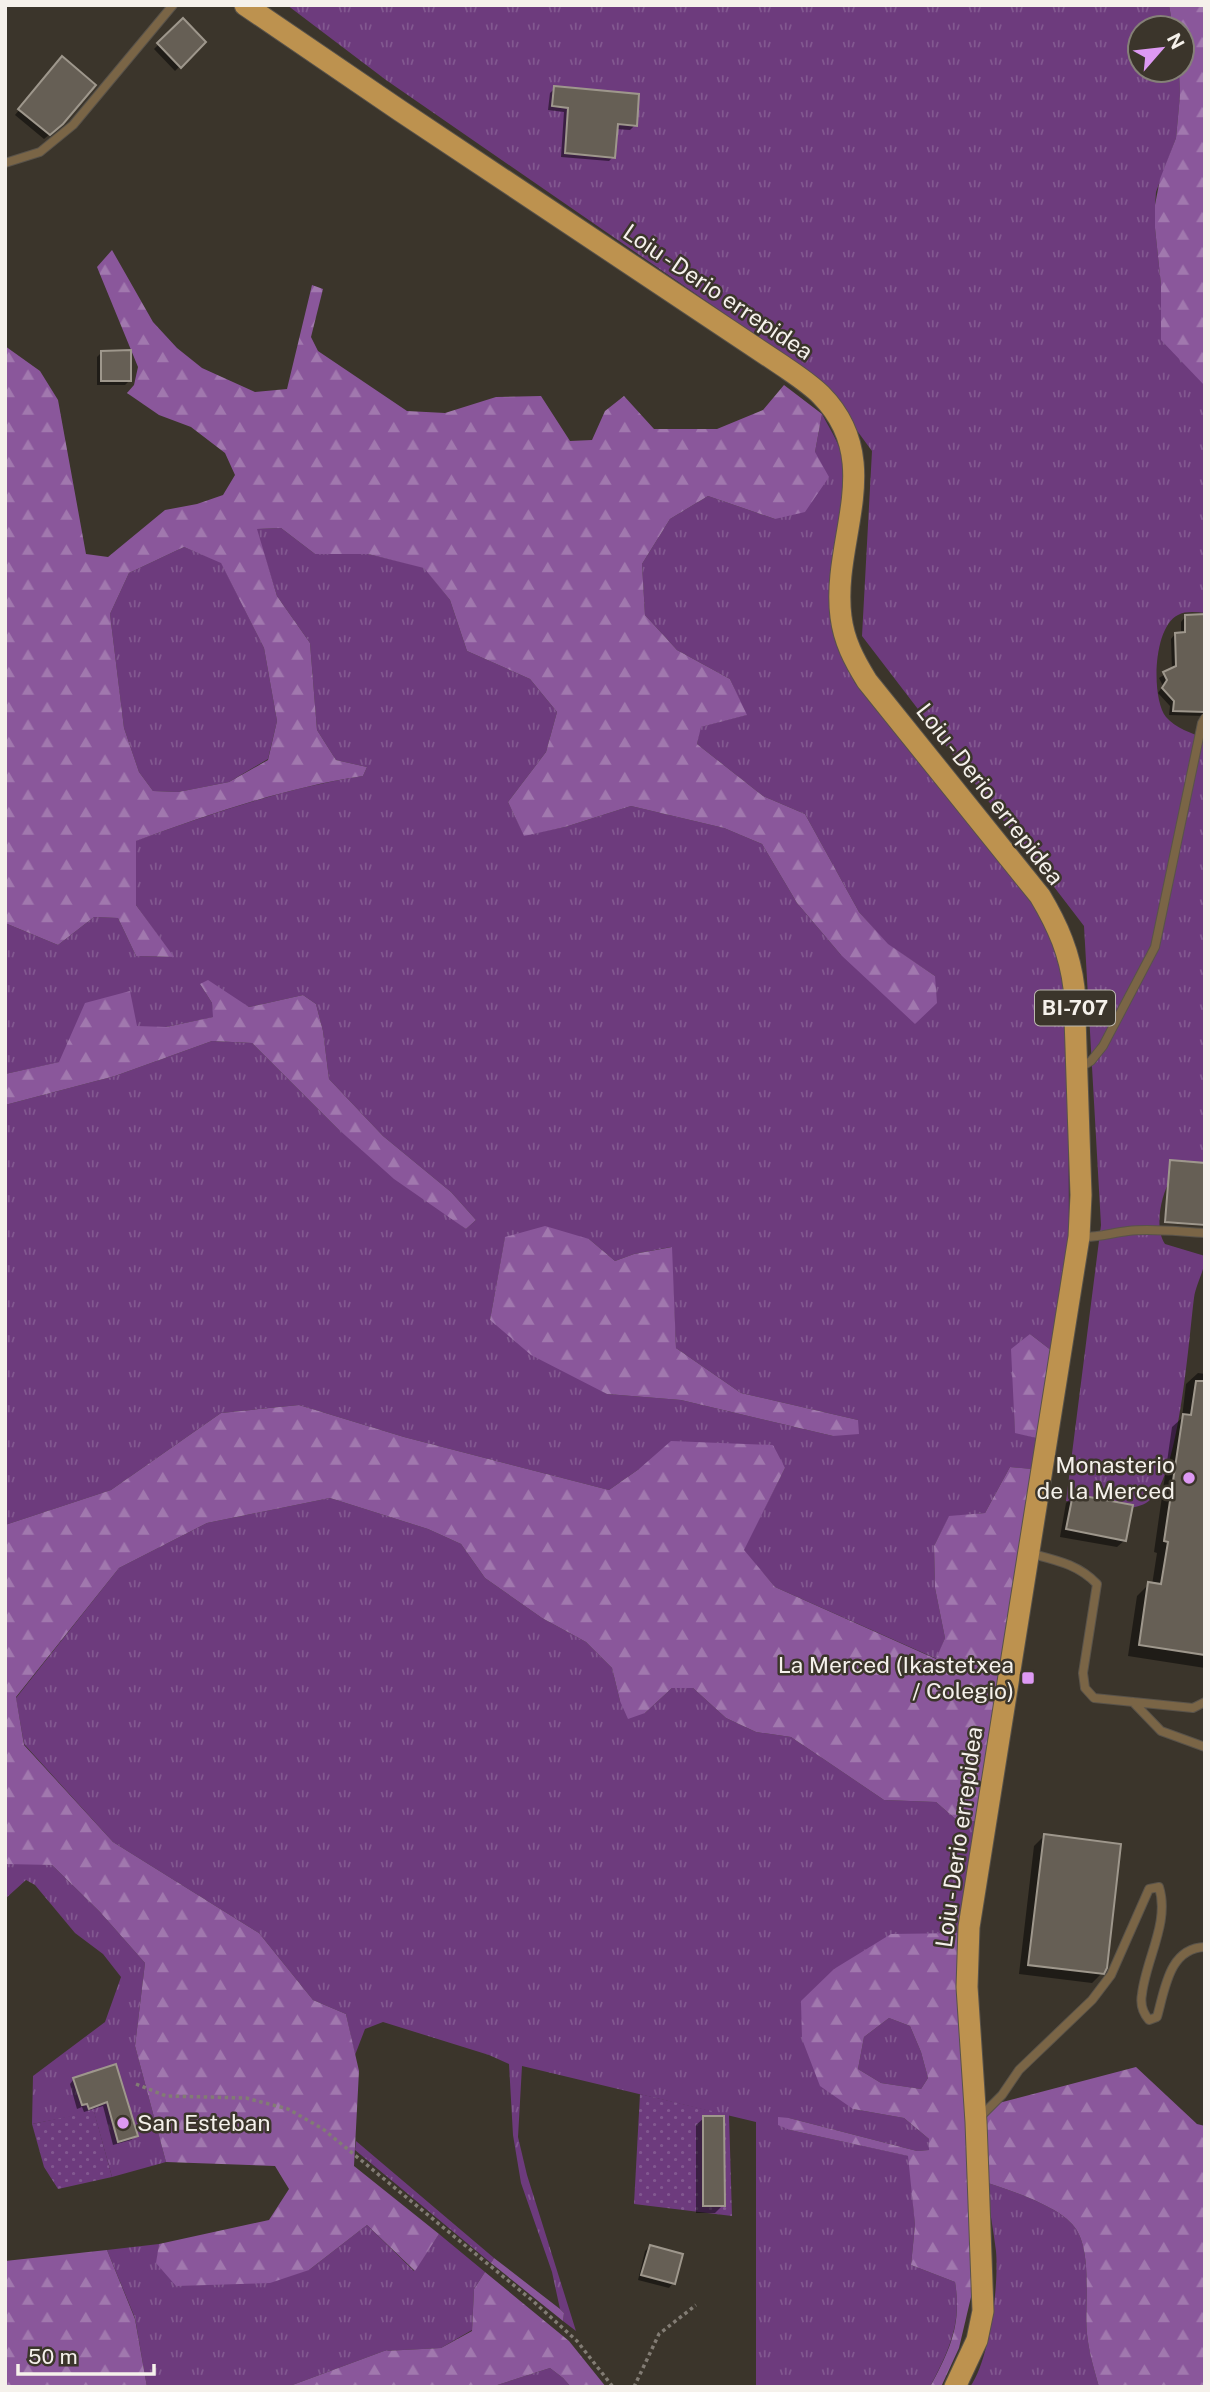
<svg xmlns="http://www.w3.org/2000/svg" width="1210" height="2392" viewBox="0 0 1210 2392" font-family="'Public Sans',sans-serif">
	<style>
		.grass { fill: url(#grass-tufts); fill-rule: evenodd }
		.forest { fill: url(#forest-firs); fill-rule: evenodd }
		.garden { fill: url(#garden-dots) }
		.shadow { fill: #0007 }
		.building { fill: #665f55; stroke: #9e978c; stroke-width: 2 }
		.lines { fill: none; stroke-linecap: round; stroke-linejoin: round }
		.lane-casing { stroke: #59534a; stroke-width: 10 }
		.primary-casing { stroke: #59534a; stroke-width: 23 }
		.path { stroke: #827c74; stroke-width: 3.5; stroke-dasharray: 3.5 3.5; stroke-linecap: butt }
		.lane { stroke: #7a6546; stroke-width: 8 }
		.primary { stroke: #bd924f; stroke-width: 21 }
		.poi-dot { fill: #dd99f3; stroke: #3b352b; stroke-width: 2.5 }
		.labels { text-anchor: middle; stroke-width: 5; stroke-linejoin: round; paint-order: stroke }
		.shield { fill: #3b352b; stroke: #bdb9b1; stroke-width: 2 }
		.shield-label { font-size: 21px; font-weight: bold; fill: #f5f1eb }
		.street-label { font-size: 23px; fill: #f5f1eb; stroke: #3b352b }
		.poi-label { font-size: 23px; fill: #f5f1eb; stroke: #3b352b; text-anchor: end }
	</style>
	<defs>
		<pattern id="grass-tufts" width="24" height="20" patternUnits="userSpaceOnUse" patternTransform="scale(1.75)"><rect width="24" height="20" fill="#6d3b7d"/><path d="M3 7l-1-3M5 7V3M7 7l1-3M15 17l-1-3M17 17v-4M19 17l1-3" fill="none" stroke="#825890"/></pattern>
		<pattern id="forest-firs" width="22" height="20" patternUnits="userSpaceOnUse" patternTransform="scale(1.75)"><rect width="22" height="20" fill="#8a579b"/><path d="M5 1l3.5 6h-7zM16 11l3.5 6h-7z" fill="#a178ae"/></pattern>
		<pattern id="garden-dots" width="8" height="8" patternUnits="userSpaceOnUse" patternTransform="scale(1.75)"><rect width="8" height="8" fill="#6d3b7d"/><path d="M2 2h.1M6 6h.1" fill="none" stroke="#825890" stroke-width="1.8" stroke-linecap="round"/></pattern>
	</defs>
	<rect width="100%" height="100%" fill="#3b352b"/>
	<path class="grass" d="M287,5h882l4,23h-33v42h39l1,25 -4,43 -20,54 -1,13v23l6,57v54l44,4v270c-9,-1 -20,-2 -27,2 -25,12 -27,83 -12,102 9,11 26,16 39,22v423c-13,0 -26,5 -34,17 -10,15 -17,49 -6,65l40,12c0,15 -9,27 -11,42 -5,37 -15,189 -48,205 -22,12 -57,1 -80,-2l35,-276 -17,-299 -222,-290 10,-185 -53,-72 -433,-299z
		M822,414c9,17 21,35 23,54 4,52 -23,104 -14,155 4,22 14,40 24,60l169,207 24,38 13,34 7,60 1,222 -17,107 -22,-17 -16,63 1,35 21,6 -4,31 -22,-2 -25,46 -36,4 -15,29 1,42 10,50 -8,21 -162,-72 -32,-37 42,-82 -146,1 -30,21 -205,-53 -105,-32 -78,8 -110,77 -106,35v-420l110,-29 97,-35 40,2 85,85 129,101 10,-9 -25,-28 -68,-56 -54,-57 -6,-48 -7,-27 -13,-9 -54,12 -49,-23 12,19 2,14 -48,10h-29l-77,35 -55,12v-151l53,22 36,-28 24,1 18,38 37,1 -37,-52 -1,-64c76,-27 149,-53 228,-65l4,-9 -31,-7 -19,-30 -7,-87 -33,-47 -21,-67 25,-1 34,26h53l56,13 26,33 17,51 63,28 27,33 -11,40 -38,50 16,33 41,-8 66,-21 93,22 38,16 35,59 44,52 94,21 -48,-32 -28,-32 -54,-98 -42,-18 -66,-52 3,-17 46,-12 -16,-36 -53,-29 -32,-35 -3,-51 28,-45 38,-23 67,23 40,-67zM505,1238l84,1 26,22 19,-7 37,-7 5,101 65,45 117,27 -25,16 -152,-36 -74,-6 -117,-74z
		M184,547l37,15 43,86 13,73 -9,38 -39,23 -51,10 -25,-1 -14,-19 -15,-44 -14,-114 19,-41z
		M330,1498l98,31 33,15 24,34 57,40 44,24 26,26 8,33 25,12 27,-25h21l33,30 30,14 35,5 93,63 52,2 23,20 18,-1 -16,112 -127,36 19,140 51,9 25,21v11l-12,1 -128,-33h-11l12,12 119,26 6,69 -4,40 44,17c7,42 -6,68 -25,105h-174v-265l-234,-56 -4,71 9,38 49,156 -13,-10 1,-8 -4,-4 -8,-37 -31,-89 -8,-48 -4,-71 -20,-9 -106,-33 -18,7 -10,26 -9,-41 -33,-14 -54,-67 -146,-91 -89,-98 -8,-46 103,-130 88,-45z
		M22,1862l30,3 48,47 45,51 -10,83 31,116 -54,15 -18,-65 -62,12 1,-48 72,-54 16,-45 -18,-23 -28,-21 -40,-48 -9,-5 -21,19v-35z
		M889,2018l21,8 11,26 7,26 -7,11 -40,-6 -23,-14 6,-32z
		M356,2141l138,117 -3,5 -136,-113z
		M985,2182c26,9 68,22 87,42 22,23 12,81 15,110 2,19 7,35 12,53h-129c20,-28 29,-102 26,-136 -3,-23 -7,-46 -11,-69z
		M367,2225l47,46 25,-37 46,38 -11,17 -2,41 -31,18 -57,3 -97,36h-140l-12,-69 -28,-68 52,-6 -2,19 152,7z
		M550,2368l13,10 8,9h-80z"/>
	<path class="forest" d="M1169,5h36v381l-44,-46v-55l-6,-57v-23l5,-26 16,-41 4,-43 -1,-25h3v-42h-9z
		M112,250l41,72 24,26 25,20 53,24 32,-3 25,-104 11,4 -12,48 7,14 89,60 38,2 51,-16 45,-1 29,45 22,-1 13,-29 19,-15 30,33h63l46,-19 21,-25 38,29 -7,38 14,25 -24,35 -30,7 -67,-23 -38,23 -28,45 3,51 32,35 53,29 17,36 -46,12 -4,17 66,52 42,18 54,98 29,32 47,32 2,27 -22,21 -74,-69 -44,-52 -35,-59 -38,-16 -93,-22 -66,21 -41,9 -16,-34 38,-50 11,-40 -27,-33 -63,-28 -17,-51 -26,-32 -56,-14h-53l-34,-26 -24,1 20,67 33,47 7,87 19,30 31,7 -4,9c-80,12 -152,38 -227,65v64l38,52 -38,-1 -18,-38 -24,-1 -36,28 -53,-22v-577l35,25 18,29 28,154 22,3 57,-47 32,-6 26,-9 12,-20 -10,-22 -34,-26 -32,-12 -32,-22 7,-8 4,-18 -41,-100zM184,547l37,16 43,85 13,73 -9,39 -39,22 -51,10 -25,-1 -14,-19 -15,-44 -14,-114 19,-41z
		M208,980l41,27 54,-12 13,9 7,27 6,48 54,57 68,56 25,28 -10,9 -72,-50 -57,-51 -85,-85 -40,-2 -97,35 -110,29v-31l54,-12 26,-59 45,-12 7,35 29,1 47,-10 -1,-14 -12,-19z
		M545,1226l44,13 26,22 19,-7 38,-7 4,101 65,45 117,27 1,14 -26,2 -152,-36 -74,-6 -76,-39 -41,-35 15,-83z
		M1030,1334l22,17 -16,87 -21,-5 -4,-84z
		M299,1405l105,32 205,53 30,-21 32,-28 102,4 12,23 -41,82 31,37 161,72 9,-21 -10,-50 -1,-42 15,-30 36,-3 25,-46 22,2 -55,352 -18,1 -23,-20 -52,-2 -93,-63 -35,-5 -30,-14 -33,-30h-21l-27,25 -17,6 -8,-18 -8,-33 -26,-26 -44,-24 -57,-40 -24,-34 -33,-15 -98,-31 -123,25 -88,45 -103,129 8,48 89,97 146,91 54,67 33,14 13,57 -5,95 85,68 -24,37 -48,-46 -58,45 -39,13 -94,3 -20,-23 3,-19 110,-24 20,-31 -14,-23 -109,-4 -31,-116 10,-83 -45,-51 -48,-47 -47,-1v-339l106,-35 110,-77z
		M961,1933l-4,29 18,318 -16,68 -18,39h-11c20,-37 32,-63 25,-105l-44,-17 4,-40 -7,-69 -118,-26 -12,-5v-8l11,1 128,33 12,-1v-11l-25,-21 -51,-9 -33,-23 -18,-47 -1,-38 33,-32 57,-35zM889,2018l21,8 11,26 7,26 -7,11 -40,-6 -23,-14 6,-32z
		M1136,2067l61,57 8,2v261h-106c-5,-18 -10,-34 -12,-53 -3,-29 7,-87 -15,-110 -19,-20 -61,-33 -87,-42l2,-76z
		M107,2250l28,69 12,68h-142v-126z
		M494,2258l66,51 4,4 -1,8 -72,-58z
		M485,2272l84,69 37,46h-35l-8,-9 -13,-10 -59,19h-204l97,-36 57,-3 31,-17 2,-42z"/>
	<path class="garden" d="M640,2094l89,21 3,101 -98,-12z
		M94,2111l18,66 -54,12 -14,-22 -12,-43z"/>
	<path class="shadow" d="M183,20l21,22 -29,29 -21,-22z
		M58,63l-2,66 -12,10 -29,-24z
		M555,88l80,37 -5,5 -14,-1 -3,28 -4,4 -48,-4 3,-45 -16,-2 2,-17z
		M101,353l29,27 -5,5h-28v-28z
		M1205,616v100l-36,-1 1,-9 -12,-13 5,-7 -4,-8 13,-8 -1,-31 4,-5h6v-12l4,-5z
		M1171,1162l34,3v61l-41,-3z
		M1198,1373l7,1v294l-77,-12 9,-60 12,-12 3,1 5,-32 -3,-1 18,-125 10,-9 4,-34z
		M1073,1496l52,44 -8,7 -57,-10 6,-34z
		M1044,1836l58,137 -10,10 -73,-9 15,-128z
		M115,2067l21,69 -5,4 -18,5 -10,-39 -19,6 -2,-5 -5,2 -7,-25 4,-5z
		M704,2118l19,87 -8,8h-19v-88z
		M650,2246l23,37 -4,5 -31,-8 7,-29z"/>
	<path class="building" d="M183,18l23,24 -25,26 -24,-25z
		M62,56l34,29 -33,39 -13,11 -32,-26z
		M554,86l85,8 -2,32 -19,-2 -3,34 -50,-5 3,-45 -16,-2z
		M131,350v31h-30v-30z
		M1205,614v98l-32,-1 1,-10 -12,-13 5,-8 -4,-8 13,-6 -1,-33 10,-1v-17z
		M1170,1160l35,3v62l-40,-3z
		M1196,1381h9v274l-66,-10 9,-63 13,2 7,-42 -4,-1 19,-127 8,1z
		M1073,1494l60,11 -7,36 -60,-12z
		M1044,1834l77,10 -14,124 -3,6 -76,-9z
		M116,2064l22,72 -20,6 -11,-40 -18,7 -2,-5 -5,1 -9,-27z
		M703,2116h21l1,90h-22z
		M650,2245l33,9 -8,30 -34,-9z"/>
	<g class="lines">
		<defs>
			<path id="lane" d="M5,163l35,-11 33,-27 100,-120
				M1079,1068l12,-7 12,-15 52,-99 47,-224 3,-5
				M1079,1237c18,1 32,-4 49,-6 25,-3 52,1 77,2
				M1029,1553c26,7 49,11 68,31l-14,89 2,15 9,10 99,10 12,-6
				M1133,1702l28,29 44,16
				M980,2117l22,-22 17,-25 73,-70 19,-25 38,-86 10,-2c11,35 -13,72 -17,107 -2,10 1,19 7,26l8,-3c8,-28 12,-69 48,-70"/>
			<path id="primary" d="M245,5l154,105 384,256c13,9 27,18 38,29 66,67 10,145 20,222 3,24 13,43 26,64l173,215c18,30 30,58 34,92l7,207 -2,42 -110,690 -2,60 9,135 7,189 -6,29 -22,47"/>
		</defs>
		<use href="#lane" class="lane-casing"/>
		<use href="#primary" class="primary-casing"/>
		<path class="path" d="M136,2084l30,12 80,2 42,11 35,20 210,172 44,40 36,46
			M634,2387l25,-53 37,-29"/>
		<use href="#lane" class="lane"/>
		<use href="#primary" class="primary"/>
	</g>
	<g class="poi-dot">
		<circle cx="1189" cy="1478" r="7"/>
		<rect x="1021" y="1671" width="14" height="14" rx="3.5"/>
		<circle cx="123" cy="2123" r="7"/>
	</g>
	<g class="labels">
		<rect class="shield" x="1035" y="990.5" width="80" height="35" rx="5"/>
		<g class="shield-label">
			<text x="1075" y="1015">BI-707</text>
		</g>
		<g class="street-label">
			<text transform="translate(718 292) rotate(34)" y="8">Loiu - Derio errepidea</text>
			<text transform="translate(990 794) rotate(52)" y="8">Loiu - Derio errepidea</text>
			<text transform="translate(959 1837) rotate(-82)" y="8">Loiu - Derio errepidea</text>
		</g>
		<g class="poi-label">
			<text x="1175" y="1473">Monasterio<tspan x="1175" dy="26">de la Merced</tspan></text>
			<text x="1014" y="1673">La Merced (Ikastetxea<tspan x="1014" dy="26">/ Colegio)</tspan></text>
			<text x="137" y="2131" text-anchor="start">San Esteban</text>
		</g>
	</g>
	<rect width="1210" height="2392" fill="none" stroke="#f5f1eb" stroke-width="14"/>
	<g transform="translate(1161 49) rotate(62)"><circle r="33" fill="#3b352b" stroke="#858078" stroke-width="2"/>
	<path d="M0-5L12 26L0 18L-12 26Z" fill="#dd99f3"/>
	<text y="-10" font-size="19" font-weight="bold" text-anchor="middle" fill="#f5f1eb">N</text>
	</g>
	<path d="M18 2364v10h136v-10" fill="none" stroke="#f5f1eb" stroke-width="3.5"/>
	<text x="28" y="2364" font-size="21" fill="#f5f1eb" stroke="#3b352b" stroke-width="5" paint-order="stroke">50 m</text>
</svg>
